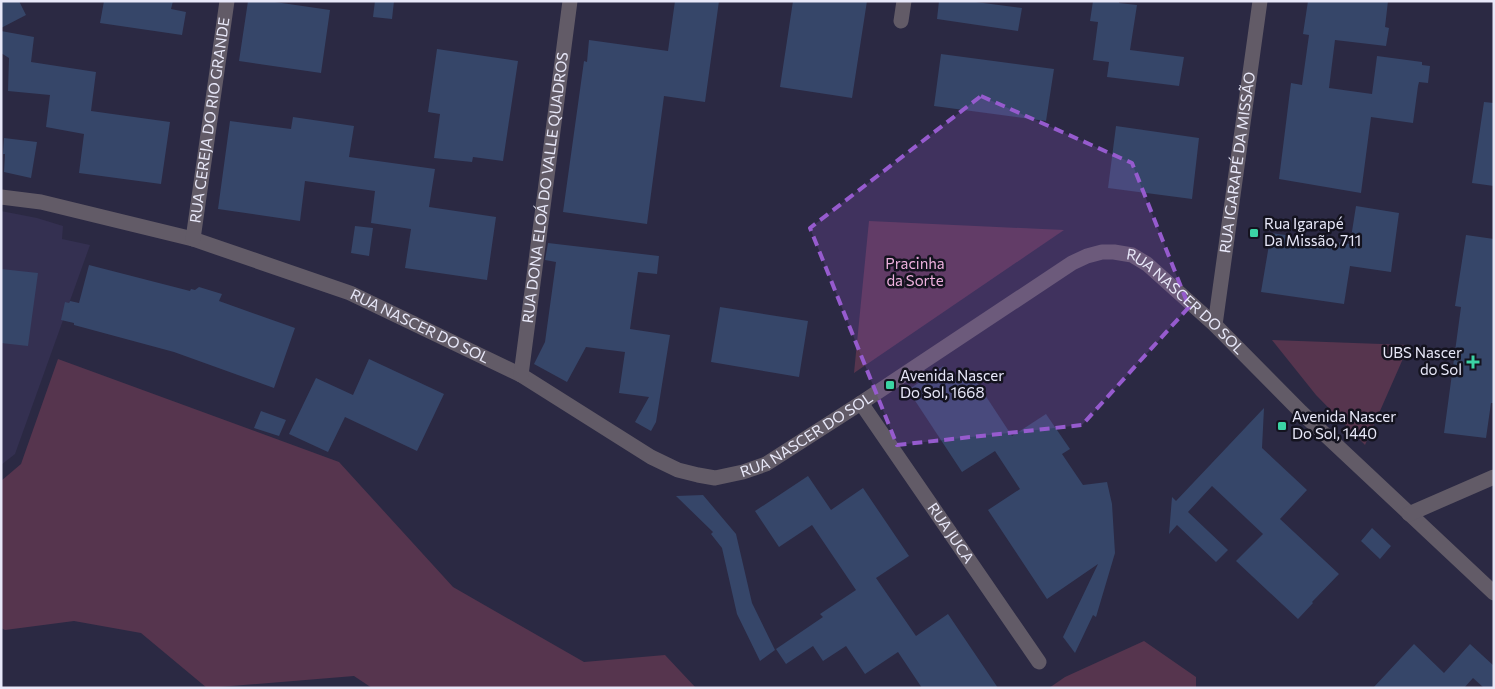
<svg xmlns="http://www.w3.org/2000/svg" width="1495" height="689" viewBox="0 0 1495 689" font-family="Commissioner,sans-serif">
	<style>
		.built { fill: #343051 }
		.green { fill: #56354e }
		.building { fill: #364669 }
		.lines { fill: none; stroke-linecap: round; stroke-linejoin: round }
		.street { stroke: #625b67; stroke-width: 15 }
		.marked { fill: #965bce; fill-opacity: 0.2; stroke: #965bce; stroke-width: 4; stroke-dasharray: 10 6; stroke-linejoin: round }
		.poi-dot { fill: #3bd4a4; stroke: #14131f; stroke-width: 2 }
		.labels { text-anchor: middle; stroke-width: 5; stroke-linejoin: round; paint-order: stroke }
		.street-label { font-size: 15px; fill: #e8e8f9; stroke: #14131f }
		.poi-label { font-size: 15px; fill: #e8e8f9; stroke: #14131f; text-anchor: start }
		.park-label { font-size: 15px; fill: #eeb1de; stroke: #14131f }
	</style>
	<rect width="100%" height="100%" fill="#2b2943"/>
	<path class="built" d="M1,211l36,7 26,8 -1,13 28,6 -75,209 -14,11z"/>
	<path class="green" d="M869,221l195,9 -210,143z
		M1272,340l137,5 -44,100 -49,-50z
		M58,359l281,103 114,125 131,75 81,-7 31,33h-324l-18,-12 -147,12 -66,-55 -67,-12 -69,9 -4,-2v-147l20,-17z
		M1144,641l52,36v11h-147l16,-11z"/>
	<path class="building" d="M1,1h18l7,14 -25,13z
		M104,1h69l-2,8 15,3 -4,23 -82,-12z
		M248,1h20l62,9 -9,63 -82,-12z
		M375,1h19l-2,18 -19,-2z
		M675,1h44l-14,101 -41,-6 -17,128 -84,-12 21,-151 3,1 2,-22 79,11z
		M793,1h74l-15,97 -72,-11z
		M939,1h29l54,7 -4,23 -81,-12z
		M1093,1h26v2l18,2 -7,45 54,7 -5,29 -72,-9 2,-15 -16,-2 5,-38 -8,-1z
		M1308,1h80l-3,26 4,1 -3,18 -51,-6 -6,48 43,6 5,-38 45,6v3l8,1 -2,17 -9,-1 -1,4 -5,37 -42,-6 -10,76 -82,-14 12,-96 11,2 7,-50 -6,-1z
		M1,31l33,6 -3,25 65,10 -5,39 79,11 -9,62 -82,-11 5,-39 -38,-7 4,-32 -42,-4 1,-33 -8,-5z
		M437,49l81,12 -15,100 -30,-4 -1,5 -38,-4 6,-44 -12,-2z
		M941,54l113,15 -8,52 -112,-15z
		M1484,102l10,1v83l-22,-3z
		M293,117l61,9 -5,31 86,12 -6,38 67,10 -9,63 -82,-12 6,-39 -40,-6 4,-32 -70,-10 -5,40 -82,-12 12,-88 61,8z
		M1116,126l83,12 -7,61 -84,-11z
		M4,138l33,4 -6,36 -27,-6 1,-18h-2z
		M1356,206l43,7 -8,59 -41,-6 -6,38 -83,-12 10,-59 79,11z
		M355,226l18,2 -4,28 -18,-3z
		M1466,235l28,4v164h-3l-5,35 -42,-5 17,-126 -6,-1z
		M548,243l111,13 -2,18 -19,-2 -8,57 40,6 -14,87 -5,9 -16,-9 14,-25 -30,-4 6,-41 -39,-5 -19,35 -33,-18 11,-22 11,-80 -11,-2z
		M89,265l101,26 1,-2 4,1 4,-3 23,7 -3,7 76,27 -21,60 -100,-36 -100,-27v-2l-13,-3 4,-18 4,1 1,-2 9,2z
		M1,269l37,4 -10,73 -27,-3z
		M720,307l88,14 -9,56 -88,-15z
		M369,359l75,35 -27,57 -72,-34 -17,35 -39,-18 27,-56 37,17z
		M943,366l9,14 16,-11 44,67 34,-22 24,35 -8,5 21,31 24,-3 5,22 3,49 -19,64 -3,-2 -18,38 -12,-16 35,-73 -51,35 -59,-89 32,-21 -25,-38 -33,21 -54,-82z
		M1264,408l-2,40 45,42 -27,29 59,55 -27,28 1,1 -15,16 -62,-58 27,-27 -51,-48 -24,26 40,38 -12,12 -39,-37 -8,9 3,-37 4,4z
		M261,411l25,9 -7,16 -25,-8z
		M808,476l23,34 32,-22 46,68 -33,22 40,58 32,-22 50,74h-76l-24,-36 -33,22 -19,-28 -23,15 -10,-15 -27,18 -10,-15 47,-32 -3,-3 36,-24 -44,-65 -33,22 -24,-36z
		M703,495l33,39 16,69 23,47 -15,11 -23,-47 -15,-66 -11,-14 2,-2 -37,-36z
		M1372,528l19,18 -11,13 -19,-18z
		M1414,644l30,29 26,-29 24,22v22h-10l-11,-10 -9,10h-91z"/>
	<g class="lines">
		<g class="street">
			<path d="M901,21l3,-20"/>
			<path id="s1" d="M1,197l40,5 152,37 157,54 171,82 130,82 27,13 20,5 17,3 28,-6 23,-8 95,-61 211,-140 15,-7 15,-4h12l18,3 15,9 68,61 86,87 193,181"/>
			<path id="s2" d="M193,239l34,-238"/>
			<path id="s3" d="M1215,325l45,-324"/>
			<path id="s4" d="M521,375l49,-374"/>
			<path id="s5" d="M861,403l178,259"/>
			<path d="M1409,514l85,-37"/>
		</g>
	</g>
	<path class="marked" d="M981,96l151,67 57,144 -107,118 -185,20 -87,-217z"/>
	<g class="poi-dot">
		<rect x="1249" y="228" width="10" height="10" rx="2.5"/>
		<path d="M1470.5 354.5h5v5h5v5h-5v5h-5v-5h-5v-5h5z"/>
		<rect x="885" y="380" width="10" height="10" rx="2.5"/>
		<rect x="1277" y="421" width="10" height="10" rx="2.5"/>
	</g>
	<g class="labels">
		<g class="street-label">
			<text dy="5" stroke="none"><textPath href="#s2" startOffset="120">RUA CEREJA DO RIO GRANDE</textPath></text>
			<text dy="5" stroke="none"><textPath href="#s3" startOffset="164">RUA IGARAPÉ DA MISSÃO</textPath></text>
			<text dy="5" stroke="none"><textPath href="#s4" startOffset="189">RUA DONA ELOÁ DO VALLE QUADROS</textPath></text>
			<text dy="5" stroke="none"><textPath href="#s1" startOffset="1326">RUA NASCER DO SOL</textPath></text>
			<text dy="5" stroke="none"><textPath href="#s1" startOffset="440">RUA NASCER DO SOL</textPath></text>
			<text dy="5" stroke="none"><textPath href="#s1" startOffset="876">RUA NASCER DO SOL</textPath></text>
			<text dy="5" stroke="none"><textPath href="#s5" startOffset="158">RUA JUCA</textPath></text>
		</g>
		<g class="poi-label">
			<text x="1264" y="229">Rua Igarapé<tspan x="1264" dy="17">Da Missão, 711</tspan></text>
			<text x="1462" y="358" text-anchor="end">UBS Nascer<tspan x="1462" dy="17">do Sol</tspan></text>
			<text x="900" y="381">Avenida Nascer<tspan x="900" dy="17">Do Sol, 1668</tspan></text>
			<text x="1292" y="422">Avenida Nascer<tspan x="1292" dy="17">Do Sol, 1440</tspan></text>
		</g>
		<g class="park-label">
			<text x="915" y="269">Pracinha<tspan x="915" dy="17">da Sorte</tspan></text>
		</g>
	</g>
	<rect width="1495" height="689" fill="none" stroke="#e8e8f9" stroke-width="5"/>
</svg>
